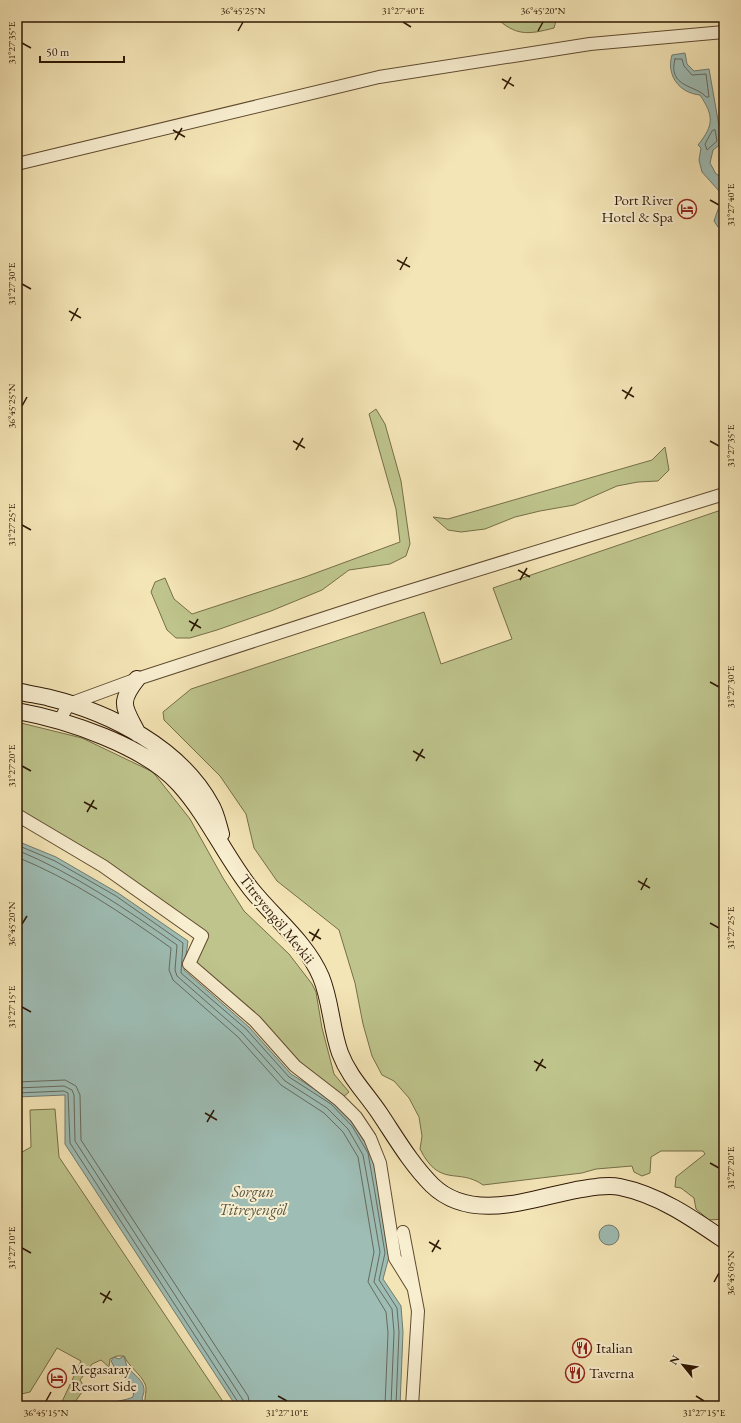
<svg xmlns="http://www.w3.org/2000/svg" width="741" height="1423" viewBox="0 0 741 1423" font-family="'EB Garamond',serif">
	<style>
		.green { fill: #bec48c; stroke: #766e48 }
		.water { fill: #9ebdb5; stroke: #727b6e }
		.lines { fill: none; stroke-linecap: round; stroke-linejoin: round }
		.shore { stroke: #666a5c; stroke-width: 1 }
		.street-casing { stroke: #604b30; stroke-width: 14 }
		.secondary-casing { stroke: #2f1804; stroke-width: 18 }
		.street { stroke: #f8eed0; stroke-width: 12 }
		.secondary { stroke: #f8eed0; stroke-width: 16 }
		.ticks { fill: none; stroke: #2f1804; stroke-width: 1.5 }
		.labels { text-anchor: middle; stroke-width: 4; stroke-linejoin: round; paint-order: stroke }
		.poi-label { font-size: 15px; fill: #2f1804; stroke: #f8eed0; text-anchor: start }
		.street-label { font-size: 15px; fill: #2f1804; stroke: #f8eed0 }
		.water-label { font-size: 16px; font-style: italic; fill: #565242; stroke: #f8eed0 }
		.neatline { fill: none; stroke: #2f1804; stroke-width: 1.5 }
		.ticks-label { font-size: 10px; text-anchor: middle; fill: #2f1804 }
	</style>
	<rect width="100%" height="100%" fill="#f4e5b6"/>
	<filter id="stains"><feTurbulence type="fractalNoise" baseFrequency=".005" numOctaves="4"/><feColorMatrix values="0 0 0 0 .2 0 0 0 0 .09 0 0 0 0 .02 0 0 0 .5 -.17"/></filter>
	<radialGradient id="worn" r=".72"><stop offset=".6" stop-color="#630" stop-opacity="0"/><stop offset="1" stop-color="#630" stop-opacity=".3"/></radialGradient>
	<path class="green" d="M495,17h62l-3,11c-27,7 -38,8 -59,-11z
		M376,409l9,15 16,57 9,63 -4,12 -16,8 -41,6 -27,20 -51,21 -54,19 -27,8h-14l-9,-8 -16,-38 4,-10 10,-4 9,21 18,15 113,-37 95,-35 -4,-33 -27,-95z
		M665,447l4,23 -11,11 -20,1 -21,4 -43,19 -34,6 -25,6 -30,12 -24,3 -13,-2 -15,-13 15,2 204,-59z
		M724,509v710l-15,1 -13,-11 -2,-11 -13,-10 -6,-1 1,-10 29,-23 -2,-3h-42l-10,6 -1,16 -8,3 -8,-4 -2,-6 -36,3 -14,4 -99,12c-25,-18 -43,4 -63,-36l2,-13 -3,-19 -10,-19 -15,-17 -12,-6 -10,-19 -9,-32 -8,-41 -16,-53 -62,-49 -23,-33 -8,-34 -26,-38 -56,-56 -1,-8 28,-23 233,-77 17,52 71,-25 -19,-51z
		M17,722l65,16 71,34 37,47 33,59 21,33 45,43 23,30 4,8 6,36 12,46 15,18 -7,6 -47,-35 -100,-99 12,-29 -190,-123z
		M55,1109l4,48 167,249h-80c-3,-8 2,-15 -1,-22 -5,-11 -16,-17 -21,-28h-7l-7,3 -1,8 -8,-7 -9,4 -12,16 5,8 -13,18h-12l21,-45 -24,-13 -27,44 -13,3v-240l14,-8 -1,-37z"/>
	<path class="water" d="M685,53l2,11 7,7 15,-2 13,74 -9,7 -3,13 6,11 8,4v52l-6,-3 -4,-6 7,-20 -2,-10 -17,-19 -3,-12 2,-12 -3,-3c16,-20 16,-29 2,-50 -21,-2 -34,-20 -28,-40z
		M17,841l39,16 62,36 70,48 -4,29 65,57 42,47 42,27 22,22 17,29 18,101 -7,26 18,27 2,26 -3,74h-164l-171,-262v-49l-48,2z
		M599 1235a10 10 0 1 1 20 0a10 10 0 1 1-20 0Z
		M124,1356l3,11c9,10 22,16 15,31l3,8h-36c5,-6 16,-5 24,-9l1,-7 -11,-14 -5,-2 -7,-13 3,-4 5,2z"/>
	<g class="lines">
		<path class="shore" d="M675,59h7l2,7 8,9 14,-1 3,23h-3c-9,-12 -39,-9 -31,-38z
			M715,130l2,11 -10,9 -2,-6 7,-13z
			M17,845l38,16 61,35 67,47 -2,30 65,56 43,48 42,27 21,22 16,27 6,34 11,66 -6,27 18,28 2,24 -3,74
			M17,850c58,24 109,59 160,95l-2,25 2,6 65,57 43,48 42,27 21,21 15,26 6,33 11,64 -6,30 18,27 2,23 -3,74
			M17,857c56,23 105,56 154,91l-2,22 4,10 65,57 43,48 43,28 19,19 15,25 16,95 -6,30 18,30 2,21 -3,73
			M17,1082l48,-2 11,6 4,9 1,45 167,256 2,10
			M17,1088l47,-2 8,4 2,5 1,46 168,259 1,6
			M17,1093l47,-2 4,2 2,50 168,259 1,4"/>
		<defs>
			<path id="street" d="M17,164l362,-87 211,-33 134,-12
				M59,721l10,-17 68,-25 243,-79 344,-106
				M17,815l86,51 99,70 -13,28 66,57 40,45 44,34 17,17 14,21 10,25 15,95 18,29
				M403,1232l15,79 -6,95"/>
			<path id="secondary" d="M137,679c-20,25 -12,29 1,55
				M17,691c11,3 22,4 33,7 61,15 130,50 161,107 5,8 7,19 10,29
				M17,711c50,9 128,35 162,73 29,32 46,72 72,105 24,30 55,53 70,88 10,24 10,51 19,76 9,24 26,40 40,61 16,24 31,50 52,71 39,38 98,14 144,5 14,-2 30,-6 44,-3 39,8 72,31 104,53"/>
		</defs>
		<use href="#street" class="street-casing"/>
		<use href="#secondary" class="secondary-casing"/>
		<use href="#street" class="street"/>
		<use href="#secondary" class="secondary"/>
	</g>
	<path class="ticks" d="M403,22l8,5M238,31l5,-9M538,31l5,-9M22,43l9,5M502,79l12,7M504,89l7,-12M173,130l12,7M175,140l7,-12M710,200l9,5M397,260l13,7M400,270l7,-13M22,284l9,5M69,311l12,7M71,321l7,-13M622,390l12,7M625,399l7,-12M22,406l5,-9M293,441l12,7M710,441l9,5M296,450l7,-12M22,525l9,5M518,570l12,7M520,580l7,-12M189,621l12,7M191,631l7,-12M710,682l9,5M413,751l12,7M416,761l7,-12M22,766l9,5M84,802l13,7M87,812l7,-12M638,881l12,7M641,890l6,-12M710,923l9,5M22,924l5,-8M309,932l12,7M312,941l7,-12M22,1007l9,5M534,1061l12,7M536,1071l7,-12M205,1113l12,7M207,1122l7,-12M710,1163l9,5M429,1242l12,7M22,1248l9,5M432,1252l7,-12M714,1282l5,-9M100,1293l12,7M103,1303l7,-12M278,1396l9,5M696,1396l8,5M46,1401l5,-9"/>
	<defs>
		<symbol id="hotel-ring" viewBox="-11 -11 22 22"><circle r="9.5" fill="#f8eed0" stroke="#8f2418" stroke-width="1.5"/><path d="M-6-4.5h1.5V1H6V5H4.5V3h-9V5H-6ZM-4 0a1.8 1.8 0 1 1 3.6 0ZM.5 0V-2.5h3Q6-2.5 6 0Z" fill="#8f2418"/></symbol>
		<symbol id="restaurant-ring" viewBox="-11 -11 22 22"><circle r="9.5" fill="#f8eed0" stroke="#8f2418" stroke-width="1.5"/><path d="M-5-6h1v4h1v-4h1v4h1v-4h1v5L-1.5 .5V6h-2V.5L-5-1ZM5-6V6H3V1.5H1.5Q1.5-4 5-6Z" fill="#8f2418"/></symbol>
	</defs>
	<g fill-rule="evenodd">
		<use href="#hotel-ring" x="676" y="198" width="22" height="22"/>
		<use href="#restaurant-ring" x="571" y="1337" width="22" height="22"/>
		<use href="#restaurant-ring" x="564" y="1362" width="22" height="22"/>
		<use href="#hotel-ring" x="46" y="1367" width="22" height="22"/>
	</g>
	<g class="labels">
		<g class="poi-label">
			<text x="673" y="205" text-anchor="end">Port River<tspan x="673" dy="17">Hotel &amp; Spa</tspan></text>
			<text x="596" y="1353">Italian</text>
			<text x="71" y="1374">Megasaray<tspan x="71" dy="17">Resort Side</tspan></text>
			<text x="589" y="1378">Taverna</text>
		</g>
		<g class="street-label">
			<text transform="translate(277 919) rotate(51)" y="5">Titreyengöl Mevkii</text>
		</g>
		<g class="water-label">
			<text x="253" y="1197">Sorgun<tspan x="253" dy="18">Titreyengöl</tspan></text>
		</g>
	</g>
	<rect width="741" height="1423" fill="none" stroke="#f4e5b6" stroke-width="44"/>
	<g transform="translate(683 1365) rotate(300)" stroke="#f8eed0" stroke-width="3" paint-order="stroke">
	<path d="M0-3L7 15L0 10L-7 15Z" fill="#2f1804"/>
	<text y="-6" font-size="11" font-weight="bold" text-anchor="middle" fill="#2f1804">N</text>
	</g>
	<path d="M40 56v6h84v-6" fill="none" stroke="#2f1804" stroke-width="2"/>
	<text x="46" y="56" font-size="12" fill="#2f1804" stroke="#f8eed0" stroke-width="3" paint-order="stroke">50 m</text>
	<rect x="22" y="22" width="697" height="1379" class="neatline"/>
	<g class="ticks-label">
		<text x="243" y="14">36°45'25"N</text>
		<text x="403" y="14">31°27'40"E</text>
		<text x="543" y="14">36°45'20"N</text>
		<text transform="translate(11 43) rotate(-90)" y="4">31°27'35"E</text>
		<text transform="translate(730 205) rotate(-90)" y="4">31°27'40"E</text>
		<text transform="translate(11 284) rotate(-90)" y="4">31°27'30"E</text>
		<text transform="translate(11 406) rotate(-90)" y="4">36°45'25"N</text>
		<text transform="translate(730 446) rotate(-90)" y="4">31°27'35"E</text>
		<text transform="translate(11 525) rotate(-90)" y="4">31°27'25"E</text>
		<text transform="translate(730 687) rotate(-90)" y="4">31°27'30"E</text>
		<text transform="translate(11 766) rotate(-90)" y="4">31°27'20"E</text>
		<text transform="translate(11 924) rotate(-90)" y="4">36°45'20"N</text>
		<text transform="translate(730 928) rotate(-90)" y="4">31°27'25"E</text>
		<text transform="translate(11 1007) rotate(-90)" y="4">31°27'15"E</text>
		<text transform="translate(730 1168) rotate(-90)" y="4">31°27'20"E</text>
		<text transform="translate(11 1248) rotate(-90)" y="4">31°27'10"E</text>
		<text transform="translate(730 1273) rotate(-90)" y="4">36°45'05"N</text>
		<text x="46" y="1416">36°45'15"N</text>
		<text x="287" y="1416">31°27'10"E</text>
		<text x="704" y="1416">31°27'15"E</text>
	</g>
	<rect width="100%" height="100%" filter="url(#stains)"/>
	<rect width="100%" height="100%" fill="url(#worn)"/>
</svg>
